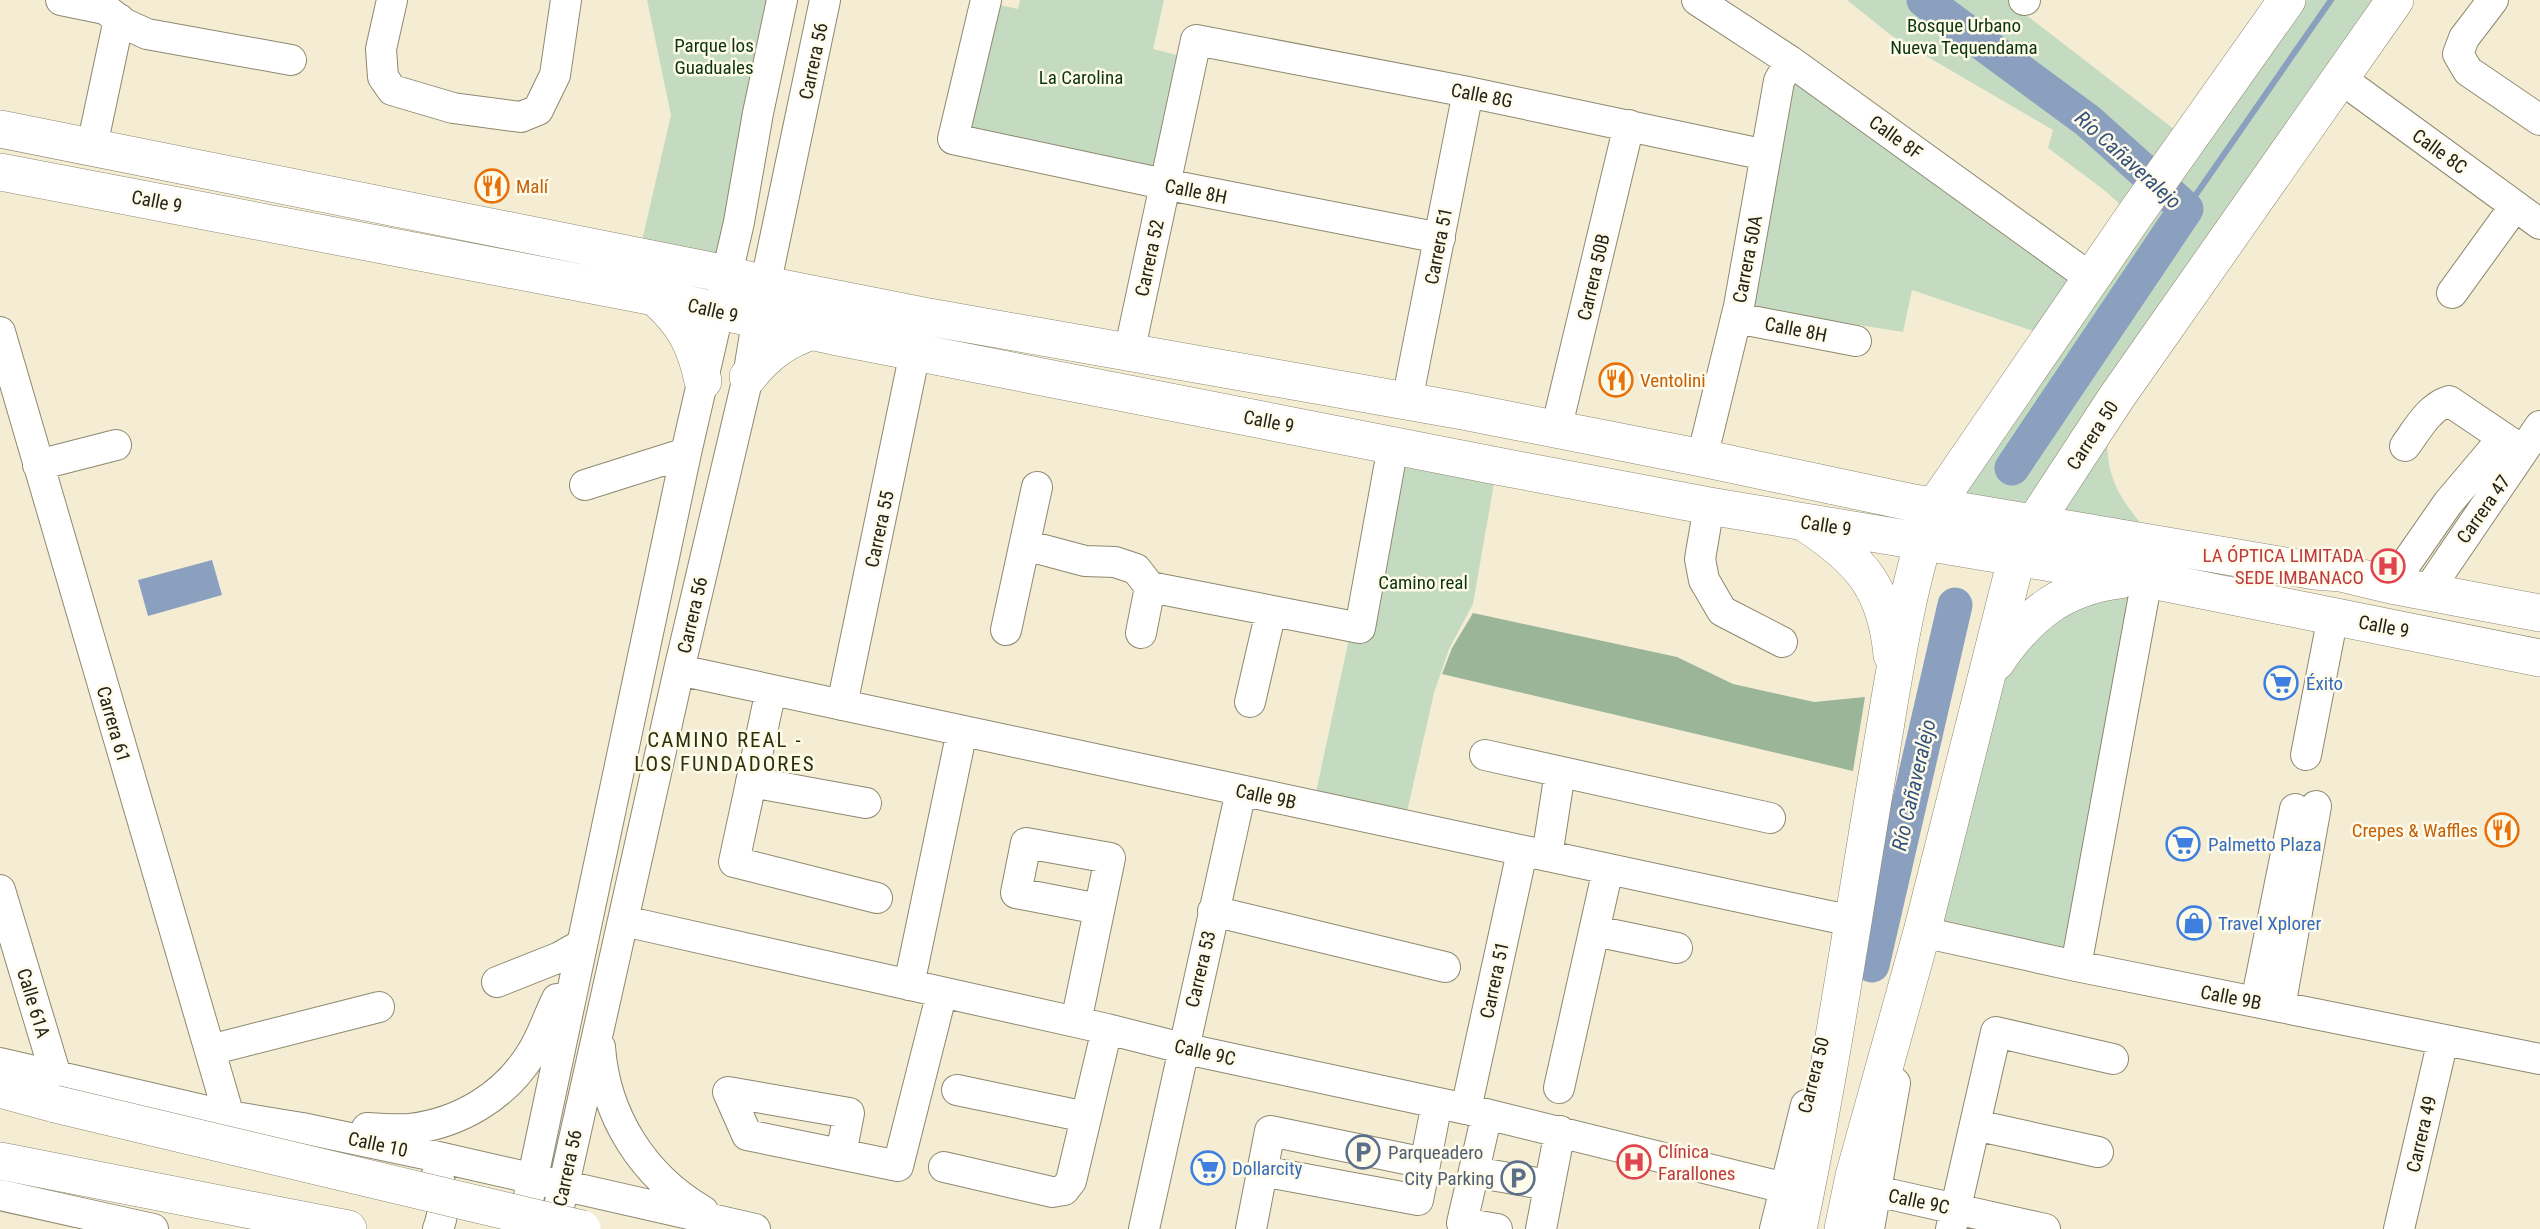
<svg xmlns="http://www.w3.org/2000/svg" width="2540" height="1229" viewBox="0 0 2540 1229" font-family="'Roboto Condensed',sans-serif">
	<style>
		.green { fill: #c4dbc2 }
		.forest { fill: #9bb599 }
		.water { fill: #8ba0be }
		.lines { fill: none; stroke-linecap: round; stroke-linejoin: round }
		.stream { stroke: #8ba0be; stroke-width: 6 }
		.river { stroke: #8ba0be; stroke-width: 35 }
		.minor-casing { stroke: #8e886f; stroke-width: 32 }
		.major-casing { stroke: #8e886f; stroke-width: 38 }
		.minor { stroke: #fff; stroke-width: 30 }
		.major { stroke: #fff; stroke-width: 37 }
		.major-bridge-casing { stroke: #8e886f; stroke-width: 38; stroke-linecap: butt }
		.major-bridge { stroke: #fff; stroke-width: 37 }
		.labels { text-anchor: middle; stroke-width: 5; stroke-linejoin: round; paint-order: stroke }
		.park-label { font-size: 19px; fill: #0c350d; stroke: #fefbea }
		.street-label { font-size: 19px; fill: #252319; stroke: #fefbea }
		.food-label { font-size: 19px; fill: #c56008; stroke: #fefbea; text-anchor: start }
		.health-label { font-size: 19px; fill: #be3a42; stroke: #fefbea; text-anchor: end }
		.shop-label { font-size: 19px; fill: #366cbe; stroke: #fefbea; text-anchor: start }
		.service-label { font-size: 19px; fill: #4e5e75; stroke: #fefbea; text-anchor: start }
		.water-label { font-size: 21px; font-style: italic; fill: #32517c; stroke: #fefbea }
		.neighbourhood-label { font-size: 21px; letter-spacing: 2px; fill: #2b3008; stroke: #fefbea }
	</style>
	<rect width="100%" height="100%" fill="#f4edd3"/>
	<path class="green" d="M647,0h135l-54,275 -90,-17 33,-143z
		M1020,0h144l-11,49 28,7 -27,116 -187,-44 28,-124 23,5z
		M1847,0h177l-7,8 171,132 99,-140h108l-287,422c-5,60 13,77 48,120l-221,-36 116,-169 -139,-47 -9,42 -164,-26 51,-245 301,217 42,-62 -29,-26 -56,-42 5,-18 -161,-94z
		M1393,446l104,20 -24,138 -24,45 -15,44 -30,132 -91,-19 35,-163 12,-15z
		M2147,579l-71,387 -154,-34 92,-296z"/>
	<path class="forest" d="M1473,613l204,44 56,27 81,18 51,-5 -12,74 -411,-97 10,-26z"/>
	<path class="water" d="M212,560l10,35 -74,21 -10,-36z"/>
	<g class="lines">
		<path class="stream" d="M2186,209l145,-209"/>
		<path class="river" d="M1924,0l164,121 98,88 -174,259
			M1872,965l83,-360"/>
		<defs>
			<path id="minor" d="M61,0l44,9 20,15 22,10 144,26
				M392,0l-11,49 2,28 9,13 61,18 68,9 17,-7 17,-35 11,-75
				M986,0l-33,139 211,45 276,54
				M1697,0l93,61 302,218
				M2024,0h1
				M2493,0l-29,38 -6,16 10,17 72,49
				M2340,78l200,146
				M92,146l27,-127
				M2452,293l63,-87
				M1736,318l120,23
				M0,332l229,784
				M1129,353l67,-313 272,52 298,63
				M1407,401l61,-309
				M1556,430l73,-305
				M2405,446c12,-16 24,-39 44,-45l71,48
				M1702,458l37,-152 40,-225 11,-20
				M38,465l78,-20
				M585,485l101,-32
				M1709,506l-9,53 4,21 18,31 60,31
				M1025,545l60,16 30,1 21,7 14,18 210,41 33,-182
				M2391,585l57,-82 55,-65
				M2427,592l113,-166
				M1006,630l31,-143
				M1141,633l9,-46
				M679,670l1173,251 -5,21
				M771,690l-37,172 143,36
				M1250,702l21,-91
				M842,705l73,-353
				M1485,755l285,63
				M2306,755l27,-139
				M751,782l115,21
				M1547,856l13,-84
				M0,890l56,186
				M1213,911l232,56
				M624,921l483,108 75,19 284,61 319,79
				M1595,931l82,17
				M1918,954l4,-22 154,34 464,93
				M2076,966l71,-387
				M497,982l63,-25 21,-12
				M909,985l53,-254
				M2256,1002l39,-193
				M2280,1007l36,-201
				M1076,1022l34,-164 -84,-15 -10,50 83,16
				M600,1047c5,69 43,129 103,164
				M210,1050l169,-43
				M0,1063l229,53 73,12 123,26 330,75
				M1559,1088l49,-219
				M957,1090l129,27
				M1466,1109l56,-257
				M1487,1114l-25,109 35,6
				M1975,1125l123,27
				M367,1128c14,1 29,2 43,1 50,-6 95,-33 121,-75 11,-17 17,-37 26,-55
				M841,1154l8,-41 -121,-21 19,43 151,31 44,-174
				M944,1167l108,25 12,-2 7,-9 36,-152
				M1262,1171l156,29 19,-97
				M1474,1172l75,13
				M437,1175c7,17 8,36 1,54
				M1876,1191l169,38
				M0,1195l153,34
				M522,1229l164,-776 53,-231 19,-109 24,-113
				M554,1229l125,-559 69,-293 7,-43 70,-334
				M1144,1229l97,-438
				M1251,1229l19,-98 155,32
				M1541,1229l19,-98
				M1775,1229l31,-124
				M1869,1229l26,-146
				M1951,1229l45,-197 117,27
				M2399,1229l44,-189"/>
			<path id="major" d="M0,129l711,142 70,17 142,28 540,95 239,47 212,45 401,68 26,2 50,12 149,28
				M0,172l655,125 178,39 664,130 212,40 438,73 393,79
				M655,297c29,26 40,46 48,84
				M748,377c18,-23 37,-37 65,-46
				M1808,525c53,35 78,64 84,130
				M1996,662c32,-47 66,-75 124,-82
				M0,1089l55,15
				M0,1161l348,68
				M1798,1229c32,-152 54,-306 80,-459 15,-86 27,-182 57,-264l199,-290 153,-216
				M1843,1229l11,-53 68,-244 95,-376 18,-34 81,-124 279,-398"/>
		</defs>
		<use href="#minor" class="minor-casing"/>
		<use href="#major" class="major-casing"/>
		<use href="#minor" class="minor"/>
		<use href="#major" class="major"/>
		<defs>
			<path id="major-bridge" d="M55,1104l527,125"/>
		</defs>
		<use href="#major-bridge" class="major-bridge-casing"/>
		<use href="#major-bridge" class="major-bridge"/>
	</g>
	<defs>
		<symbol id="restaurant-ring" viewBox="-11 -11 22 22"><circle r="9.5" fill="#fefbea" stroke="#e8710a" stroke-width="1.5"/><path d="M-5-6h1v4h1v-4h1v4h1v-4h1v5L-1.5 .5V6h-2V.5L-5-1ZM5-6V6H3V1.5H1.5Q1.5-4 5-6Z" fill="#e8710a"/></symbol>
		<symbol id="hospital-ring" viewBox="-11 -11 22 22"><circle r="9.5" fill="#fefbea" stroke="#e0444e" stroke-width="1.5"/><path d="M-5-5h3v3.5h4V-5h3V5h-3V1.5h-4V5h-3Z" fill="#e0444e"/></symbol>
		<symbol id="supermarket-ring" viewBox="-11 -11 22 22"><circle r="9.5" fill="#fefbea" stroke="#3f7fe0" stroke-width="1.5"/><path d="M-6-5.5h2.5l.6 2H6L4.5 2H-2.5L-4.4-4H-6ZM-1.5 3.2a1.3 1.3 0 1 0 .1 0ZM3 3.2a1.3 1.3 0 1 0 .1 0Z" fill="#3f7fe0"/></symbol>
		<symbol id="shop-ring" viewBox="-11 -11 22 22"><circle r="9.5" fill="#fefbea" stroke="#3f7fe0" stroke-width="1.5"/><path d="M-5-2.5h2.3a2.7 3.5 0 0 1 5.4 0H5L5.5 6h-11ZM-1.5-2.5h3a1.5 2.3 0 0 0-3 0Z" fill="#3f7fe0"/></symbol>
		<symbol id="parking-ring" viewBox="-11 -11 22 22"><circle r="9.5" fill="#fefbea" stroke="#5c6f8a" stroke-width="1.5"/><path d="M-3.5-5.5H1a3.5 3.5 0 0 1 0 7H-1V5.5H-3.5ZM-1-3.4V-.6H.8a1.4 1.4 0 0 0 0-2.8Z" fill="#5c6f8a"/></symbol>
	</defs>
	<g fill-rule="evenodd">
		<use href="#restaurant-ring" x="473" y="167" width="38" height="38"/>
		<use href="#restaurant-ring" x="1597" y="361" width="38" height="38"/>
		<use href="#hospital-ring" x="2369" y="547" width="38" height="38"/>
		<use href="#supermarket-ring" x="2262" y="664" width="38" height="38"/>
		<use href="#restaurant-ring" x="2483" y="811" width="38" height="38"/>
		<use href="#supermarket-ring" x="2164" y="825" width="38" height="38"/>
		<use href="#shop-ring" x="2175" y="904" width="38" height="38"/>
		<use href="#parking-ring" x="1344" y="1133" width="38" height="38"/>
		<use href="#hospital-ring" x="1615" y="1143" width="38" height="38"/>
		<use href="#supermarket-ring" x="1189" y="1149" width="38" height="38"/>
		<use href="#parking-ring" x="1499" y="1159" width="38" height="38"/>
	</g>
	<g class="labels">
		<g class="park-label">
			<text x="1964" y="32">Bosque Urbano<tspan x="1964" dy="22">Nueva Tequendama</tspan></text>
			<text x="714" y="52">Parque los<tspan x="714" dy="22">Guaduales</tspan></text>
			<text x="1081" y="84">La Carolina</text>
			<text x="1423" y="589">Camino real</text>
		</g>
		<g class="street-label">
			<text transform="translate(813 61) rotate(-78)" y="7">Carrera 56</text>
			<text transform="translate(1482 95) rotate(11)" y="7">Calle 8G</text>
			<text transform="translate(1896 137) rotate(36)" y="7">Calle 8F</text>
			<text transform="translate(2440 151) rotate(36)" y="7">Calle 8C</text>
			<text transform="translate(1196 191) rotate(11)" y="7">Calle 8H</text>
			<text transform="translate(157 201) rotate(11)" y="7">Calle 9</text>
			<text transform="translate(1438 246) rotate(-79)" y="7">Carrera 51</text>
			<text transform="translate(1149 258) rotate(-78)" y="7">Carrera 52</text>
			<text transform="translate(1747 259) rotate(-79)" y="7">Carrera 50A</text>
			<text transform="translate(1593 277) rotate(-77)" y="7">Carrera 50B</text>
			<text transform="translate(713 310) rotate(13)" y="7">Calle 9</text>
			<text transform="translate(1796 329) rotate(11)" y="7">Calle 8H</text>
			<text transform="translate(1269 421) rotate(11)" y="7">Calle 9</text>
			<text transform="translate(2092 435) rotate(-57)" y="7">Carrera 50</text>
			<text transform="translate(2483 509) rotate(-55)" y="7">Carrera 47</text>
			<text transform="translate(1826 525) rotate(9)" y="7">Calle 9</text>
			<text transform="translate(879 529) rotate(-78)" y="7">Carrera 55</text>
			<text transform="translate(692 615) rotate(-77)" y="7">Carrera 56</text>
			<text transform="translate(2384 626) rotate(11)" y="7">Calle 9</text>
			<text transform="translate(114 724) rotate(74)" y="7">Carrera 61</text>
			<text transform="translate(1266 796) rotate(12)" y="7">Calle 9B</text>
			<text transform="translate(1200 969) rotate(-77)" y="7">Carrera 53</text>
			<text transform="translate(1494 980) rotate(-78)" y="7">Carrera 51</text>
			<text transform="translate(2231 997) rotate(11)" y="7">Calle 9B</text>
			<text transform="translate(34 1003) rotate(73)" y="7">Calle 61A</text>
			<text transform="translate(1205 1052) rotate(13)" y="7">Calle 9C</text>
			<text transform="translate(1813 1075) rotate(-76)" y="7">Carrera 50</text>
			<text transform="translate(2421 1134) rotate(-77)" y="7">Carrera 49</text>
			<text transform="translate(378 1144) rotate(12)" y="7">Calle 10</text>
			<text transform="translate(567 1168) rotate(-78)" y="7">Carrera 56</text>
			<text transform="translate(1919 1201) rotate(12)" y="7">Calle 9C</text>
		</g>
		<g class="food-label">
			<text x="516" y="193">Malí</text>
			<text x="1640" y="387">Ventolini</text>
			<text x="2478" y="837" text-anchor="end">Crepes &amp; Waffles</text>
		</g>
		<g class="health-label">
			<text x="2364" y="562">LA ÓPTICA LIMITADA<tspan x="2364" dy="22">SEDE IMBANACO</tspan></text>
			<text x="1658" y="1158" text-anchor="start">Clínica<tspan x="1658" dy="22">Farallones</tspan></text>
		</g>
		<g class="shop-label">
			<text x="2306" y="690">Éxito</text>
			<text x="2208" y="851">Palmetto Plaza</text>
			<text x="2218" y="930">Travel Xplorer</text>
			<text x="1232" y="1175">Dollarcity</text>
		</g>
		<g class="service-label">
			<text x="1388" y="1159">Parqueadero</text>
			<text x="1494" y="1185" text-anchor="end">City Parking</text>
		</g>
		<g class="water-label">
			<text transform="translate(2128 160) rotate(42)" y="7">Río Cañaveralejo</text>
			<text transform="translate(1914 785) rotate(-77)" y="7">Río Cañaveralejo</text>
		</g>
		<g class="neighbourhood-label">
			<text x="725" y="747">CAMINO REAL -<tspan x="725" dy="24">LOS FUNDADORES</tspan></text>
		</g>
	</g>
</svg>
